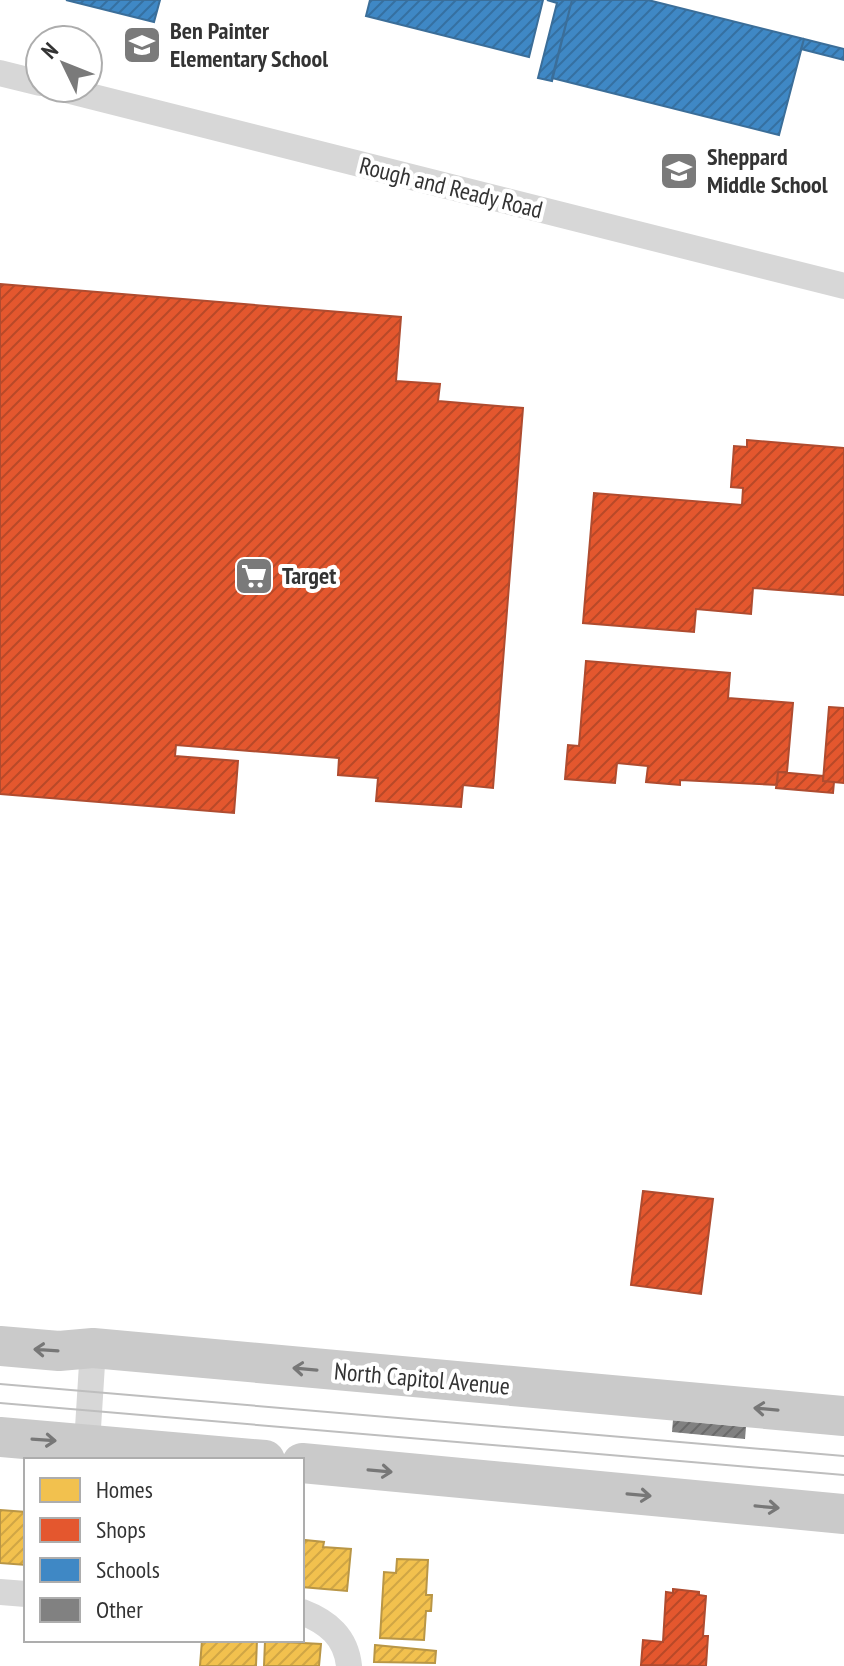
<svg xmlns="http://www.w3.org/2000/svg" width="844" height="1666" viewBox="0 0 844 1666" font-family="'PT Sans Narrow',sans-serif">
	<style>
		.homes { fill: url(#homes-hatch); stroke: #b99646; stroke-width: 2 }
		.shops { fill: url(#shops-hatch); stroke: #af4c30; stroke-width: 2 }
		.schools { fill: url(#schools-hatch); stroke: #3b6e99; stroke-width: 2 }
		.building { fill: url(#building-hatch) }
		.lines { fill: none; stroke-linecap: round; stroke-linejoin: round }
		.street { stroke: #d7d7d7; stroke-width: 26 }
		.primary { stroke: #cacaca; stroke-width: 40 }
		.tram { stroke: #bebebe; stroke-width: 2 }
		.oneway { stroke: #777 }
		.labels { text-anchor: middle; stroke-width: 8; stroke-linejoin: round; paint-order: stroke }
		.poi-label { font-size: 24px; font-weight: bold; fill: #333; stroke: #fff; text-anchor: start }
		.street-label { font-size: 24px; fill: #333; stroke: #fff }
	</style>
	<defs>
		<pattern id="homes-hatch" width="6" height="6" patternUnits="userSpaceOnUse" patternTransform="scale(2)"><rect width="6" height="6" fill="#f2c14e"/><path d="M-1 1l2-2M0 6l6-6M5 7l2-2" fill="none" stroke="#d0a645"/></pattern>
		<pattern id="shops-hatch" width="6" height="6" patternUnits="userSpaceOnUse" patternTransform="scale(2)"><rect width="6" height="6" fill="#e4572e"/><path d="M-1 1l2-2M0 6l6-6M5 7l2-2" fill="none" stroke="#b94928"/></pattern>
		<pattern id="schools-hatch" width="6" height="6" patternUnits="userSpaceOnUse" patternTransform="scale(2)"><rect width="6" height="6" fill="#3f88c5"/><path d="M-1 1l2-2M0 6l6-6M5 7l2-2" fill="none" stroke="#3570a1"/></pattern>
		<pattern id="building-hatch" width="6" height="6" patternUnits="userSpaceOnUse" patternTransform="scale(2)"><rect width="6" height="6" fill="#818181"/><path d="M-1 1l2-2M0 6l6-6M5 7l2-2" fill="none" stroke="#6a6a6a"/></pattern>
	</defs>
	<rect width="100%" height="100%" fill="#fff"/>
	<path class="homes" d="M0,1510l26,2v53l-26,-2z
		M305,1540l19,2 -1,5 28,2 -4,42 -45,-4v-41z
		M397,1559l31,1 -2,35h6l-1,16h-5l-2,29 -44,-2 4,-66 12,1z
		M202,1640h55l-1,26h-56z
		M265,1641l56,3 -2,22h-55z
		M375,1645l61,6 -1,12 -61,-1z"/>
	<path class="shops" d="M0,284l401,33 -5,64 44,3 -2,17 85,7 -30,380 -30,-3 -2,22 -85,-6 2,-23 -40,-3 1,-17 -163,-13 -1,11 63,5 -4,52 -234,-19z
		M747,440l97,8v147l-91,-7 -2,26 -55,-5 -2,23 -111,-9 11,-130 148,12 1,-17 -12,-1 3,-41 13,1z
		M586,661l144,12 -2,25 65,5 -6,69h-9l-1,13 -97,-5v5l-34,-3 2,-16 -31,-3 -2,20 -50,-4 3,-34 11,1z
		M829,707l15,1v75l-21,-2z
		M778,772l45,4v5l11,1 -1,11 -57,-5z
		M643,1191l70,8 -12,95 -70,-9z
		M673,1589l26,3v3l7,1 -3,40h5l-2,30 -65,-1 2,-25 20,2 3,-50 7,1z"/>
	<path class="schools" d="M66,0h94l-6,22z
		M370,0h173l-14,57 -163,-41z
		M547,0h25l-20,81 -14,-3 19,-75z
		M572,0h76l156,39 -25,96 -227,-57z
		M804,39l40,10v11l-43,-11z"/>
	<path class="building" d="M673,1420l73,7 -1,12 -73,-7z"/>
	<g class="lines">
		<path class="street" d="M0,73l40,10
			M58,88l786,198
			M86,1460l7,-112
			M0,1592l26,2
			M302,1612c26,10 44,25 47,54"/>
		<path class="primary" d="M0,1346l59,5 34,-3 751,68
			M0,1437l265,23
			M302,1463l542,51"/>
		<path class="tram" d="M0,1384l844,72
			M0,1403l844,72"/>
	</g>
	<defs><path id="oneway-shaft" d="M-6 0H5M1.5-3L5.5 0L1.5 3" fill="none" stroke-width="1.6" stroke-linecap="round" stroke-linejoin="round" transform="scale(2)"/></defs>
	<g class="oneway">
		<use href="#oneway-shaft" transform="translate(46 1350) rotate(-176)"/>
		<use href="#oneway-shaft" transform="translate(305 1369) rotate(-175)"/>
		<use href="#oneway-shaft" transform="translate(766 1409) rotate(-175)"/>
		<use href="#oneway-shaft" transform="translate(44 1440) rotate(4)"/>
		<use href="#oneway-shaft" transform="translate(380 1471) rotate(5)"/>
		<use href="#oneway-shaft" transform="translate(639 1495) rotate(5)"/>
		<use href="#oneway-shaft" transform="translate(767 1507) rotate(5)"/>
	</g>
	<defs>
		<symbol id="school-square" viewBox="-11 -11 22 22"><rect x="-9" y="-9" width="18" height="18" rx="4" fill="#7a7a7a" stroke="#fff"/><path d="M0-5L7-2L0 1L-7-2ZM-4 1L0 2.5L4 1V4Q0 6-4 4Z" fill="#fff"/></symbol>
		<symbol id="supermarket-square" viewBox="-11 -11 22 22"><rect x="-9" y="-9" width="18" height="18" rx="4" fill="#7a7a7a" stroke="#fff"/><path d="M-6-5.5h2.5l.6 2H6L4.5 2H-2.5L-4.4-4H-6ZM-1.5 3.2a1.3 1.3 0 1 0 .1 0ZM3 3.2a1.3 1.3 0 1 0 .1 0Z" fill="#fff"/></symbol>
	</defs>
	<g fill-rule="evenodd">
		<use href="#school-square" x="120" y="23" width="44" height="44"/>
		<use href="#school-square" x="657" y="149" width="44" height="44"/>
		<use href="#supermarket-square" x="232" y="554" width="44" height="44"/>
	</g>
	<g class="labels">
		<g class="poi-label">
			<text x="170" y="39">Ben Painter<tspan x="170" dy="28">Elementary School</tspan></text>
			<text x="707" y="165">Sheppard<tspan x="707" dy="28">Middle School</tspan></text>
			<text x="282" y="584">Target</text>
		</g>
		<g class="street-label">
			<text transform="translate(451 188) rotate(14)" y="8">Rough and Ready Road</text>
			<text transform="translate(422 1379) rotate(5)" y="8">North Capitol Avenue</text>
		</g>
	</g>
	<rect x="24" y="1458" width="280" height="184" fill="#ffffff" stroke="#adadad" stroke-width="2"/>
	<rect x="40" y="1478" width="40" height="24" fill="#f2c14e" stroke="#adadad" stroke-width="2"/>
	<text x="96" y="1498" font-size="24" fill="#333333">Homes</text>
	<rect x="40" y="1518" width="40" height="24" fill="#e4572e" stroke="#adadad" stroke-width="2"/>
	<text x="96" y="1538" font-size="24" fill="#333333">Shops</text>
	<rect x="40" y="1558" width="40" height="24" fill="#3f88c5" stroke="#adadad" stroke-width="2"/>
	<text x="96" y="1578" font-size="24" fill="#333333">Schools</text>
	<rect x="40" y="1598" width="40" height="24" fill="#818181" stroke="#adadad" stroke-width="2"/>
	<text x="96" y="1618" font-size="24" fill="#333333">Other</text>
	<g transform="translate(64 64) rotate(313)"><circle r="38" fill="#ffffff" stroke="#adadad" stroke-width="2"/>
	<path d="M0-6L14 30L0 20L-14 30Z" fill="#7a7a7a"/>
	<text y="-12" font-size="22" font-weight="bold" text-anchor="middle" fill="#333333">N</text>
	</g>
</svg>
